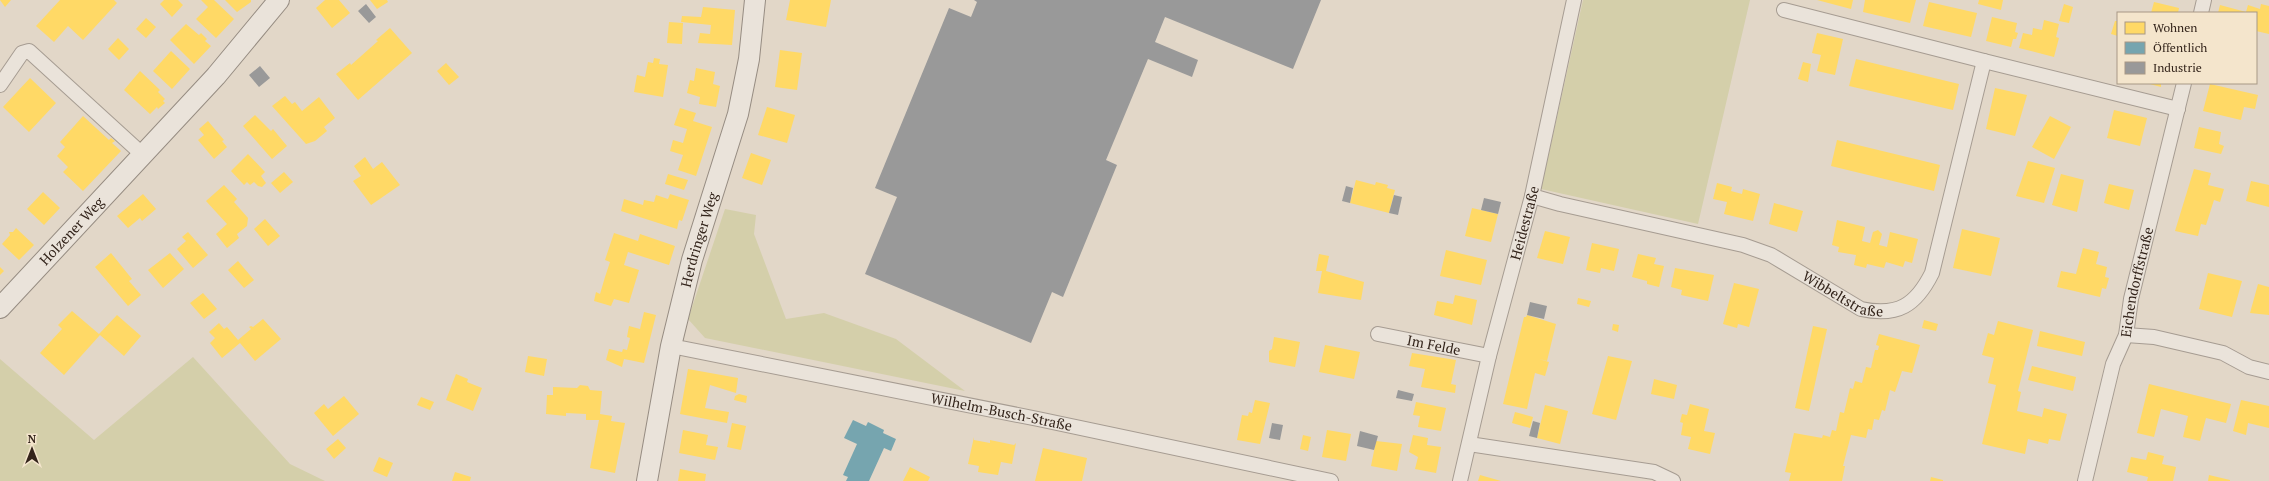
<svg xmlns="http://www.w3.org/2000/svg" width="2269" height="481" viewBox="0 0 2269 481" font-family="'PT Serif',serif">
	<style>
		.green { fill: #d4cfaa }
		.homes { fill: #ffd966 }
		.public { fill: #76a5af }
		.industry { fill: #999 }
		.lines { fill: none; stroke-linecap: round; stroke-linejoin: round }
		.minor-casing { stroke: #a69c92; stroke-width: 16 }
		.secondary-casing { stroke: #968c82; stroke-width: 22 }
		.minor { stroke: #eae3da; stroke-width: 14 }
		.secondary { stroke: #eae3da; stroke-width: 20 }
		.labels { text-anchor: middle; stroke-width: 4; stroke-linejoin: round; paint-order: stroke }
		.street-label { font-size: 14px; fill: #33241b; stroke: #f4e5cc }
	</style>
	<rect width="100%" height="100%" fill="#e2d7c8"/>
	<path class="green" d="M1583,0h167l-52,224 -157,-35z
		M725,209l31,6 -2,19 32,85 38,-6 72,26 69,52 -260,-53 -17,-19z
		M193,357l97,107 35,17h-325v-122l94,81z"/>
	<path class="homes" d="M0,0h11l-6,7z
		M60,0h54l3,3 -34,37 -15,-14 -14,16 -18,-16z
		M164,0h14l5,5 -11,12 -12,-13z
		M201,0h13l20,19 -18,19 -20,-19 12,-12z
		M225,0h26v2l-14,10z
		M325,0h14l11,13 -18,15 -16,-20z
		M370,0h17l1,2 -11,7z
		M790,0h41l-5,27 -40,-7z
		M1817,0h36l-2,9z
		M1865,0h51l-6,23 -47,-11z
		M1979,0h24l-2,10 -23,-6z
		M1929,2l48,11 -6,24 -48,-11z
		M2154,2l25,6 -1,5h-27z
		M2064,4l9,3 -4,16 -10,-2z
		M2261,4l8,2v28l-13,-3v-18h-38l2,-8 26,7 2,-7 12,4z
		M703,7l32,3 -3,35 -34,-2 2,-10 10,1 1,-9 -30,-3 1,-6 19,1z
		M1992,17l25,6 -2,9 3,1 -2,6h-3l-2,8 -25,-6z
		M146,18l10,9 -10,11 -10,-9z
		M2044,20l15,4 -3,13 3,1 -5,19 -35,-9 4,-15 9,2 1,-7 9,2z
		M2115,21h3v15l-7,-2z
		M669,22l14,1 -1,21 -15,-1z
		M186,24l13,11 2,-2 6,6 -2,2 6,5 -17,18 -24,-24z
		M390,28l22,25 -54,47 -22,-26 14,-11 1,2 27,-24 -2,-1z
		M1817,33l26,6 -8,36 -18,-4 4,-16 -9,-2z
		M118,38l11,11 -10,11 -11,-11z
		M780,50l22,3 -5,37 -22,-3z
		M171,51l19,18 -18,20 -19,-18z
		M654,58l6,1 -1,5 9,1 -5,32 -29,-5 3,-17 8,2 3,-15 5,1z
		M1856,59l103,25 -6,26 -104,-24z
		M1803,62l8,2 -3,18 -10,-3z
		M446,63l13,14 -10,8 -12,-14z
		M696,68l19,4 -2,12 7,2 -4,21 -17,-3 1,-7 -13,-4 3,-13 4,1z
		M140,71l20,19 -2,2 7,7 -2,2 2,2 -7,6 -1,-2 -7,7 -26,-24z
		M30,78l26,25 -27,29 -26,-25z
		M2146,83h15v4z
		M2210,84l48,11 -3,14 -11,-2 -3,13 -38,-9z
		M1995,88l32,7 -12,41 -29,-7z
		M285,96l7,8 3,-2 7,9 17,-14 16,21 -11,9 3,4 -12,10 -9,3 -34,-38z
		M767,107l28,8 -8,28 -29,-8z
		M680,108l16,5 -3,8 19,6 -16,49 -18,-6 5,-15 -13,-4 3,-11 10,3 4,-14 -13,-4z
		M2114,110l33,8 -7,28 -33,-8z
		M255,115l16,16 2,-2 14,17 -15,13 -29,-33z
		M83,116l26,24 2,-2 4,3 -3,2 9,8 -38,40 -20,-19 5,-5 -11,-11 8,-9 -5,-5z
		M2050,116l21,11 -17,32 -22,-12z
		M208,121l16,19 -2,1 5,6 -13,12 -16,-19 6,-5 -5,-6z
		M2199,127l22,5 -2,12 5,2 -3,8 -27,-6z
		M1837,140l103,25 -6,26 -103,-25z
		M751,153l20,7 -9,25 -20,-7z
		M248,154l17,18 -4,4 5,7 -4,4 -4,-1 -4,-4 -4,3 -3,-3 -3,3 -13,-14z
		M365,157l8,12 9,-7 18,23 -29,20 -18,-24 8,-5 -7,-10z
		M2028,161l27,7 -11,35 -28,-7z
		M2194,169l17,4 -3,12 16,4 -4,13 -6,-2 -8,25 -5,-1 -3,12 -23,-5z
		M284,172l9,10 -13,11 -9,-10z
		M668,174l20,6 -4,10 -19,-6z
		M2061,174l23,6 -7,32 -25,-7z
		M1356,180l19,5 1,-3 12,3 -1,3 8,2 -6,23 -39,-10z
		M2251,181l18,4v22l-23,-6z
		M1717,183l15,4 -1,4 11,3 1,-5 17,5 -7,27 -29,-7 3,-12 -14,-3z
		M2109,184l25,6 -5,20 -25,-7z
		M224,185l13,14 -3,3 14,16 -1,8 -10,8 2,4 -12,10 -11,-14 11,-10 -21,-23z
		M43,192l17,16 -16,17 -17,-16z
		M143,194l13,15 -14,12 -2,-3 -12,10 -11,-12z
		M670,194l19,6 -7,21 -3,-1 -2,9 -56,-18 3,-12 19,6 1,-5 10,2 2,-7 12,4z
		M1774,203l29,8 -6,21 -28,-8z
		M1472,208l26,6 -7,28 -26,-6z
		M265,219l15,17 -12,10 -14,-17z
		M1837,220l28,7 -3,14 8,2 3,-11 5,-2 4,4 -3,11 8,2 3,-15 28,7 -6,24 -7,-2 -2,6 -17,-5 -2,6 -17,-4 -1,4 -12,-3 2,-10 -18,-3 1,-5 -7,-2z
		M16,228l18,17 -15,15 -17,-16 8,-9 -1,-3h4z
		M1962,229l38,9 -9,38 -38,-8z
		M1545,231l25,6 -7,27 -26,-6z
		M188,232l20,23 -15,13 -16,-19 9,-8 -4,-4z
		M614,233l24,8 2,-7 35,12 -6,19 -41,-13 -4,13 15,5 -10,33 -15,-4 -3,7 -17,-5 2,-9 4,2 5,-17 5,-15 -5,-2z
		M1592,243l27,6 -5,22 -13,-3 -1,5 -14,-3z
		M2083,248l16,4 -3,12 11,3 -2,10 4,1 -3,11 -4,-1 -2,9 -43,-10 4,-16 15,3z
		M1446,250l41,10 -6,25 -41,-9z
		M111,253l21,26 -3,2 12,14 -13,11 -33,-39z
		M170,253l14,16 -21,19 -15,-18z
		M1319,254l10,2 -3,15 38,11 -3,18 -43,-7 4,-22h-6z
		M1638,254l18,4 -2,6 10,2 -5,21 -12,-3v-3l-15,-4z
		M238,261l16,19 -10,8 -16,-18z
		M0,267l4,4 -4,4z
		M1675,268l39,7 -6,26 -27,-6 1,-5 -11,-3z
		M2208,273l34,8 -10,36 -33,-8z
		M1734,283l25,6 -10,38 -11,-3 -1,4 -14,-4z
		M2258,284l11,3v28l-19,-2z
		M203,293l14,16 -13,10 -14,-16z
		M1455,295l22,5 -5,25 -38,-10 3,-14 16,3z
		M1578,298l13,3 -2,6 -12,-3z
		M72,311l27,23 18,-19 24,21 -17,20 -24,-21 -36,40 -24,-22 22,-24 -4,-4z
		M644,312l12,3 -12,48 -20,-4 -2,8 -16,-7 3,-11 13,3 1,-3 4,1 3,-12 -3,-1 2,-11 11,3z
		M1527,315l29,9 -9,37 -8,-2 10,3 -4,14 -10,-3 -8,36 -24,-5 21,-87h2z
		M263,319l18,20 -26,22 -15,-18 -18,15 -12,-15 5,-5 -6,-6 10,-9 5,6 3,-2 11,13 13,-11 -2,-2 2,-1 2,1z
		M1924,320l14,4 -2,7 -14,-3z
		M1998,321l35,9 -15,61 3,1 -4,19 25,6 2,-9 23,6 -7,27 -11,-2 -1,5 -20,-5 -3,15 -43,-10 14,-59 -8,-2 6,-25 -12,-3 6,-22 6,2z
		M1613,324l6,1 -1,7 -6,-2z
		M1813,326l14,3 -18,82 -14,-3z
		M2040,331l45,11 -3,14 -45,-10z
		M1879,334l41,11 -8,28 -10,-2 -7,21 -5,-2 -5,21 -3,-1 -3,10 -5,-1 -2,11 -4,-1 -2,9 -15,-3 -8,31h2l-3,15h-53l2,-8 -6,-1 9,-39 28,5 1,-3 7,2 2,-7 4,1 4,-19 4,1 6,-25 3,1 2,-8 7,2 4,-16 5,1 4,-18h3l1,-4 -3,-1z
		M1274,337l26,5 -5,25 -26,-5v-11l3,-2z
		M1325,345l35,7 -6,27 -35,-7z
		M1412,353l44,7 -5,24 5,1 -1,8 -34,-6 4,-18 -16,-3z
		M528,356l19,3 -3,17 -19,-4z
		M1608,356l24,5 -16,59 -24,-6z
		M2032,366l44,11 -3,14 -45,-11z
		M688,369l50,9 -2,15 -26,-8 -5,23 24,4 -2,11 -47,-9z
		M456,374l12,5 -1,3 15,6 -9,23 -27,-11z
		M1654,379l23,6 -3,14 -23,-5z
		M2149,384l82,20 -5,19 -20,-5 -6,23 -17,-4 5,-21 -27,-7 -7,28 -17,-4z
		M580,385l8,1 2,4 12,1 -2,23 12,2 -1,5 14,2 -10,50 -25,-5 9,-48h-13v-6l-20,-1v3l-20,-2 1,-19h6v-8l24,1z
		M739,394l8,2 -1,7 -12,-3 1,-4z
		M344,396l15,18 -26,22 -19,-23 10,-9 4,5z
		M421,397l13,5 -4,8 -13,-5z
		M1255,400l15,3 -10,41 -23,-4 5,-25 6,1 1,-4 3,1z
		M2241,400l28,6v22l-21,-5 -2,12 -13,-4z
		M1416,402l30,6 -5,23 -23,-4 2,-11 -7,-1z
		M1690,404l19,5 -5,22 11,2 -5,21 -22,-5 3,-12 -10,-2 2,-12 -3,-1 2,-8 5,1z
		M1545,405l23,6 -8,33 -23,-6z
		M1515,412l18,5 -3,11 -18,-5z
		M732,423l14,3 -5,24 -14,-3z
		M683,430l25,5 -2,10 12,2 -3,13 -36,-7z
		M1327,430l24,4 -5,27 -24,-4z
		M1303,435l8,2 -3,14 -8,-2z
		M1413,435l15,3 -1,7 14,2 -5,26 -21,-4 3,-12 -9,-5z
		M974,437v3l16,3v-3l24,5 2,-2 -4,21 -11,-2 -3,13 -20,-3 1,-6 -11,-2z
		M338,439l8,9 -12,11 -8,-10z
		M1376,441l26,3 -5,27 -26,-5z
		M1043,448l44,10 -5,23h-47z
		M2148,452l16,4 -2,8 14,3 -3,14h-26l1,-4 -21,-5 4,-15 15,3z
		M379,457l14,6 -6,14 -14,-6z
		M910,467l20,10 -2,4h-25z
		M680,469l26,5 -1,7h-27z
		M455,472l16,5 -1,4h-18z
		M1480,475l21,6h-23z
		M2209,475l21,5v1h-22z
		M1931,477l12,3v1h-13z"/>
	<path class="public" d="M853,420l13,6 2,-4 16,8 -1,3 13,6 -5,12 -7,-3 -15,33h-23l2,-4 -5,-2 14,-31 -13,-6z"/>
	<path class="industry" d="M974,0h347l-28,69 -128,-52 -10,25 43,18 -6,17 -44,-18 -42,101 11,5 -54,132 -11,-5 -21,51 -166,-69 32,-77 -22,-9 74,-180 22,9 6,-15z
		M366,4l10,13 -7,6 -11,-12z
		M260,66l10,12 -11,9 -10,-12z
		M1346,186l7,2 -3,15 -8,-2z
		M1394,195l8,2 -4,18 -9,-2z
		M1484,198l17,4 -3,12 -17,-4z
		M1530,302l17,4 -3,13 -17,-4z
		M1398,390l16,4 -2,7 -16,-3z
		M1533,421l7,2 -3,15 -8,-2z
		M1272,423l11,2 -3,15 -11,-2z
		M1360,431l18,5 -4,14 -17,-4z"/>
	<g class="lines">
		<defs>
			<g id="minor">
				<path d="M1784,10l200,51"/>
				<path d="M2201,13l3,-13"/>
				<path d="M0,85l22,-32 7,-2 114,104"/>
				<path id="s1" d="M1532,196l28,8 183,41 28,10 90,54c37,8 55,-4 71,-36l52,-212 194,48"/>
				<path id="s2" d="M1378,334l111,22"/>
				<path d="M2126,335l28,2 69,16 26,14 20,5"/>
				<path id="s3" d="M671,346l367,73 293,62"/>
				<path d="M1469,444l185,28 19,9"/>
				<path id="s4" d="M1460,481l29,-125 43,-160 42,-196"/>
				<path id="s5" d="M2085,481l28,-117 13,-29 5,-36 53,-216"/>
			</g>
			<g id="secondary">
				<path id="s6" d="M0,308l216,-232 63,-76"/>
				<path id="s7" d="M647,481l24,-135 21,-86 46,-146 11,-55 6,-59"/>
			</g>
		</defs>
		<use href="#minor" class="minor-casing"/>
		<use href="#secondary" class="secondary-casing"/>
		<use href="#minor" class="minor"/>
		<use href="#secondary" class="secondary"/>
	</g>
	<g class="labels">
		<g class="street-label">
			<text dy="5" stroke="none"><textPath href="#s4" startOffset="266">Heidestraße</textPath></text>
			<text dy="5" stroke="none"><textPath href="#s6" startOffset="105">Holzener Weg</textPath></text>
			<text dy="5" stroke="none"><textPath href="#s7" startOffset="247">Herdringer Weg</textPath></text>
			<text dy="5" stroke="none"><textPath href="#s5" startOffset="206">Eichendorffstraße</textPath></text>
			<text dy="5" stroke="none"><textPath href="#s1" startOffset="329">Wibbeltstraße</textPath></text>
			<text dy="5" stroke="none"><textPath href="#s2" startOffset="57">Im Felde</textPath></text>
			<text dy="5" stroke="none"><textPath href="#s3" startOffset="337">Wilhelm-Busch-Straße</textPath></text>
		</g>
	</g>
	<rect x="2117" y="12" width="140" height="72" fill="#f4e5cc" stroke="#a79885"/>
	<rect x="2125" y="22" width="20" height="12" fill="#ffd966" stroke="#a79885"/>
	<text x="2153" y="32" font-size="12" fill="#33241b">Wohnen</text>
	<rect x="2125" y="42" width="20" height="12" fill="#76a5af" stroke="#a79885"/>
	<text x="2153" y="52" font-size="12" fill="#33241b">Öffentlich</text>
	<rect x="2125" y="62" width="20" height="12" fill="#999999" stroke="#a79885"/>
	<text x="2153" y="72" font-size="12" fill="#33241b">Industrie</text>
	<g transform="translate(32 449)" stroke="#f4e5cc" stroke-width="3" paint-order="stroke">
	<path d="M0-3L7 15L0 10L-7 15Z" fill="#33241b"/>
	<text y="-6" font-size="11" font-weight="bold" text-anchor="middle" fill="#33241b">N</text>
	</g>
</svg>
